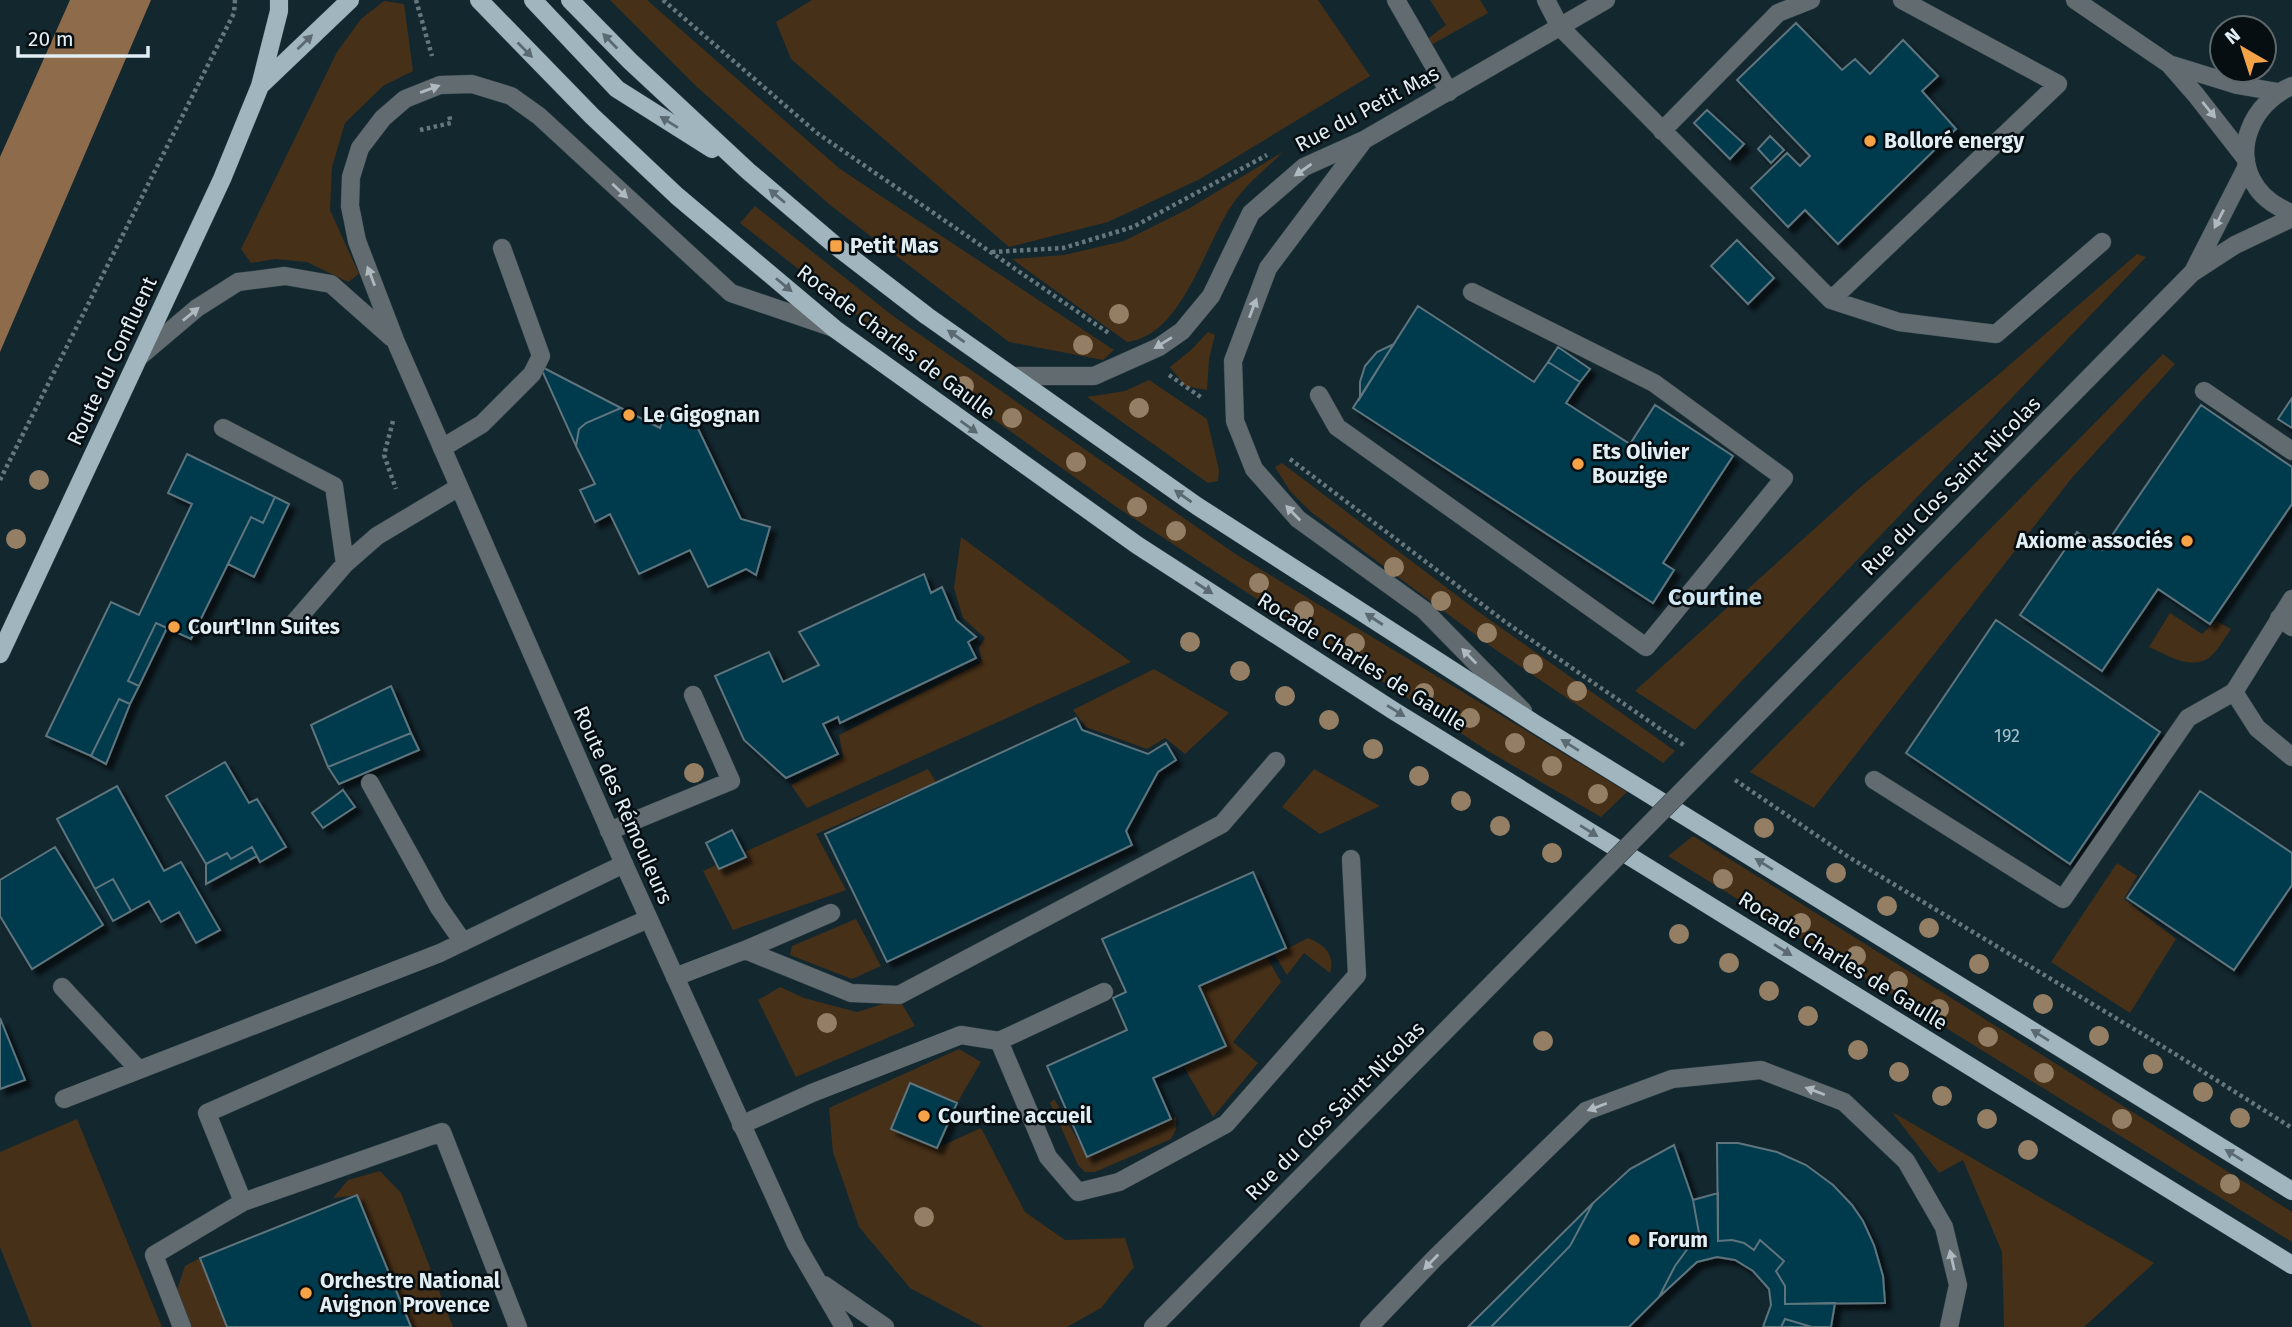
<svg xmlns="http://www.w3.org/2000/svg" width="2292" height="1327" viewBox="0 0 2292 1327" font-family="'Fira Sans',sans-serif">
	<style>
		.green { fill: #473018 }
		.water { fill: #8e6c4b }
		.building { fill: #003a4d; stroke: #5e747e; stroke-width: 2; filter: url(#shadow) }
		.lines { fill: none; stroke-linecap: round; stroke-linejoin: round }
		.lane-casing { stroke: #30434a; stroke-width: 19 }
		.street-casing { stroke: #30434a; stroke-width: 19 }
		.primary-casing { stroke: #30434a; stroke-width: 19 }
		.path { stroke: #65767d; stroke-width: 4.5; stroke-dasharray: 3.5 3.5; stroke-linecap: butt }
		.lane { stroke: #626c70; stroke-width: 18 }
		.street { stroke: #626c70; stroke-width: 18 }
		.primary { stroke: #a1b5be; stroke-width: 18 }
		.street-bridge-casing { stroke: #30434a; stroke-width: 19; stroke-linecap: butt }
		.street-bridge { stroke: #626c70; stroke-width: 18 }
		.tree { fill: #947f65 }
		.oneway { fill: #5b6a71 }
		.oneway2 { fill: #aebabf }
		.poi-dot { fill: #f6a246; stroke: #060e12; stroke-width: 2.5 }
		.labels { text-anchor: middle; stroke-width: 5; stroke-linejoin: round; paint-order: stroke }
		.number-label { font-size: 18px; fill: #a9c1ca }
		.street-label { font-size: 21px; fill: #e1eef3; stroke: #060e12 }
		.poi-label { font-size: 21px; font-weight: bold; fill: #e1eef3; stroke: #060e12; text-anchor: start }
		.quarter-label { font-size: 24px; font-weight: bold; fill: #d0e9f4; stroke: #060e12 }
	</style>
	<defs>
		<filter id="shadow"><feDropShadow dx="6" dy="6" stdDeviation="2" flood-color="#0009"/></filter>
	</defs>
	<rect width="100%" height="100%" fill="#13272f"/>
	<path class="green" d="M610,0h37l193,169 274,181 -11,10 -94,-18 -179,-137 -133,-118z
		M812,0h506l52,76 -170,103 -92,43 -99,25 -218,-188 -15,-37z
		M1430,0h50l8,13 -57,32 -5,-5 20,-15z
		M384,1l20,3 9,67 -30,15 -38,37 -13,44 -2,43 29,64 -11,8 -41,-20 -32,-3 -24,4 -10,-14 96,-197 24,-33z
		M1283,152c-15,15 -33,29 -46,46 -32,41 -52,137 -110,144l-115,-83 52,-4 60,-14 64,-32z
		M755,206l138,110 344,239 390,237 -26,25 -113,-66 -373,-245 -168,-120 -207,-163z
		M2137,254l9,3 -451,473 -60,-39 228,-206 135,-110z
		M1208,332l7,3 -6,24 -2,31 -22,-4 -15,-19 21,-17z
		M2163,354l12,10 -104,115 -257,329 -64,-36z
		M1149,380l58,39 12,51 -1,11 -10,2 -121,-86 38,-6z
		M1282,463l194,147 199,141 -12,12 -167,-113 -185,-138 -21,-21 -15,-24z
		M961,537l170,125 -324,146 -16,-23 52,-28 -4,-22 143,-73 -3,-15 6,-9 -22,-20 -9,-30z
		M2170,613l32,21 14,-13 15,8c-6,8 -12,20 -20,27 -18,16 -44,-1 -62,-9z
		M1154,669l75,44 -44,41 -20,-16 -18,11 -61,-22 -13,-17z
		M928,769l8,13 -120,52 30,56 -113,40 -30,-59z
		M1314,769l66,37 -60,28 -38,-27z
		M1693,836l599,376v30l-624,-386z
		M2117,863l20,13 -13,23 52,40 -46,74 -79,-51z
		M856,919l25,47 -29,13 -62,-24 2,-9z
		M1308,938c17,7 27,16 22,35l-26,-20 -17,22 -12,-20z
		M1266,956l15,26 -48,60 25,21 -45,54 -29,-50 42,-22 -27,-59z
		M780,987l24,11 53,14 42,-13 16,27 -119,51 -38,-77z
		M959,1049l22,13 -24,41 -47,-20 -19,46 46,19 44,-20 44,84 40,28 60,-2 9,29 -33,41 -34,19h-84l-73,-39 -51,-61 -26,-75 -4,-44z
		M1054,1099l33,57 89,-39v12l-5,10 -76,33h-10l-7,-7 -28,-62z
		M1892,1112l262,151 -70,64h-80l-2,-75 -39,-92 -24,13z
		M77,1119l85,208h-130l-32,-80v-95z
		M380,1171l21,22 52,134h-42l-54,-132 -24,3 15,-18z
		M200,1258l27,69h-37l-14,-34 9,-27z"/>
	<path class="water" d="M70,0h81l-151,352v-195z"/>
	<path class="building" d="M1796,23l46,47 13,-11 15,15 33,-34 35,36 -16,15 34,38 -118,115 -33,-34 -17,17 -37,-39 36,-35 13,13 10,-10 -73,-76z
		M1707,110l37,34 -14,15 -36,-36z
		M1770,136l14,14 -13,13 -13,-14z
		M1737,240l37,38 -26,26 -37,-38z
		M1418,306l116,76 14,-20 32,20 -14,21 64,41 25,-39 78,51 -70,107 11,7 -21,33 -300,-195z
		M1394,344l-8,12 -26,42v-16l5,-16 12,-14z
		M1558,347l32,22 -10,13 -32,-20z
		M540,366l81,42 -35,15 -7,6 -3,17z
		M2292,398v30l-14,-9z
		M2201,405l91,62v37l-82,120 -52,-35 -56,82 -82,-56 57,-83 25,18z
		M621,408l39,20 3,-9 11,-7 13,2 6,4 48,101 29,8 -14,48 -10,-6 -38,18 -18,-37 -51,24 -29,-60 -15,8 -15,-32 15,-6 -19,-38 3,-17 7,-6z
		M187,454l88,43 -12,26 -12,-6 -60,122 -35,-16 -28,58 11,5 -9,18 -11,-5 -28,57 -45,-20 65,-134 28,13 53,-111 -24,-11z
		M275,497l14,7 -35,73 -26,-13 23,-47 12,6z
		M924,574l7,19 11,-6 14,33 20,17 -8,5 8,16 -136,65 -2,-6 -15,7 15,30 -52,24 -42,-38 -29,-64 54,-24 14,30 36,-17 -20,-33z
		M1996,620l164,112 -90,132 -164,-111z
		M156,623l11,5 -28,58 -11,-5z
		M391,686l20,47 -83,34 -17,-42z
		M119,699l11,5 -24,60 -15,-8z
		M1076,718l6,12 66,24 18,-11 10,17 -18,12 -32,59 6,14 -245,117 -62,-128z
		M411,733l8,17 -80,34 -11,-17z
		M225,762l24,41 8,-4 29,48 -26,15 -8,-15 -21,12 -4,-6 -21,11 -40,-68z
		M117,786l47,85 17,-9 39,68 -24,13 -17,-31 -18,10 -12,-21 -18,10 -18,-32 -18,10 -38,-70z
		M343,790l12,17 -32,21 -11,-15z
		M2200,791l92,62v32l-58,85 -107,-72z
		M732,830l14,27 -27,12 -13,-26z
		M55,847l48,78 -71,44 -32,-53v-36z
		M252,847l5,9 -51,28v-20l21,-11 4,6z
		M1253,872l33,76 -87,38 27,60 -73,32 18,41 -84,38 -40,-91 80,-36 -14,-32 13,-6 -24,-53z
		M113,879l18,32 -18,10 -18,-32z
		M0,1018l25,62 -25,9z
		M910,1083l47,20 -20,45 -46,-19z
		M1717,1143h21l39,9 29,13 27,20 19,20 11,16 11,24 9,31 2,27 -100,1v-18l-9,-15 8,-10 -24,-21 -6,10 -10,-7 -12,-3 -14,1z
		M1674,1145l19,55 6,33 -24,33 -16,31 -30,30h-138l79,-81 23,-43 37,-34z
		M1718,1193v48l14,-1 12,3 10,7 6,-10 24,21 -8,10 9,15v18l50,-1 -4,24h-19l-27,-8 -4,8h-18l8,-22 -2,-16 -16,-18 -18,-11 -18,-3 -20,5 -38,35 16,-31 24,-33 -6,-33z
		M357,1195l54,132h-184l-27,-69z
		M1593,1203l-23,43 -79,81h-23z
		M1785,1319l27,8h-31z"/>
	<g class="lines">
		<defs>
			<path id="lane" d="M1396,0l53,92
				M1546,0l14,27 271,273 227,-216 -156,-84
				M1662,131l116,-118 33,-13
				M1831,300l68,22 97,12 106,-92
				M2204,391l88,60
				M1319,395l18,32 309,220 138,-169 -130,-95 -182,-91
				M223,428l111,58 11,78 32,-28 82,-49
				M442,448l40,-24 50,-50 9,-18 -39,-108
				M2279,618l13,9
				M293,624l52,-60
				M1874,780l189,119 125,-181 46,-26 23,36 35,29
				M370,783l68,123 25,36
				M609,831l122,-50 -38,-86
				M745,950l86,-37
				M675,977l70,-27 106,43 48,2 323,-171 54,-63
				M62,987l77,83
				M999,1041l105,-49
				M64,1099l376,-146 184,-89
				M741,1125l71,-32 149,-58 38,6 49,116 30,35 41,-10 107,-58 131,-149 -6,-116
				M243,1202l-36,-89 441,-194
				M182,1327l-28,-72 89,-53 199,-70 76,195
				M1369,1327l66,-69 151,-147 86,-32 89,-9 83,32 62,59 38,66 14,58 -9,42"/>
			<path id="street" d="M2075,0l94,64 27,31 50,64
				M2169,64l68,21 41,7
				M2292,86c-39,16 -62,65 -35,102 9,13 22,19 35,26
				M1364,140l-96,128 -35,93 2,60 19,48 44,50 126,91 99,101
				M2193,272l54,-106
				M831,327l-100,-34 -192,-177 -28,-20 -39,-12 -32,1 -35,14 -22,19 -23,30 -9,29 -1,29 7,35 38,99 229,524 172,380 48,83
				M138,358l59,-50 41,-26 47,-6 46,8 61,54
				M1012,376h82l65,-29 23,-16 29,-35 40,-83 53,-46 60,-27 242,-140
				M2234,692l58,-93
				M1741,731l451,-458 43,-28 57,-27
				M824,1285l61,42
				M1153,1327l395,-400"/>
			<path id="primary" d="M479,0l113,116 85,80 158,133 302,216 257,166 898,554
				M533,0l84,89 95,60
				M570,0l60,61 118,110 88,75 91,70 270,190 337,217 758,468
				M260,86l90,-86
				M0,654l222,-475 38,-93 19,-75v-11"/>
		</defs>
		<use href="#lane" class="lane-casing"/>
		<use href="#street" class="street-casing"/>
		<use href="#primary" class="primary-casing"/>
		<path class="path" d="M416,0l16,56
			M663,0l154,133 293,201
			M420,130l31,-7 -2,-8
			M992,252l71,-4 70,-21 134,-72
			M1169,375l33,23
			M393,421l-9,34 12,34
			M1290,459l214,162 181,125
			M0,480l234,-467 1,-13
			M1735,780l112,76 325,196 120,76"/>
		<use href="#lane" class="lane"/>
		<use href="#street" class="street"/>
		<use href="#primary" class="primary"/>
		<defs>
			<path id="street-bridge" d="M1548,927l193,-196"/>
		</defs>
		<use href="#street-bridge" class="street-bridge-casing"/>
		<use href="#street-bridge" class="street-bridge"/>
	</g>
	<g class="tree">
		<circle cx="1119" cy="314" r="10"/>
		<circle cx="1083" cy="345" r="10"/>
		<circle cx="964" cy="386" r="10"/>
		<circle cx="1139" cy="408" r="10"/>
		<circle cx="1012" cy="418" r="10"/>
		<circle cx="1076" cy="462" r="10"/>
		<circle cx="39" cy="480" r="10"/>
		<circle cx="1137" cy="507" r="10"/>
		<circle cx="1176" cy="531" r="10"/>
		<circle cx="16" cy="539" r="10"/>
		<circle cx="1394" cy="567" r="10"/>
		<circle cx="1259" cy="583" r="10"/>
		<circle cx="1441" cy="601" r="10"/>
		<circle cx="1304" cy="611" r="10"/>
		<circle cx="1487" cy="633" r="10"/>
		<circle cx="1190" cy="642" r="10"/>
		<circle cx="1355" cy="643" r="10"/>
		<circle cx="1533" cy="664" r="10"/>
		<circle cx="1240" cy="671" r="10"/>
		<circle cx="1577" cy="691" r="10"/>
		<circle cx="1424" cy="693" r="10"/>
		<circle cx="1285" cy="696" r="10"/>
		<circle cx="1470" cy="718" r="10"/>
		<circle cx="1329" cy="720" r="10"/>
		<circle cx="1515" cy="743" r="10"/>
		<circle cx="1373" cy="749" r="10"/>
		<circle cx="1552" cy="766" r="10"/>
		<circle cx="694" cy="773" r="10"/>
		<circle cx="1419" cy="776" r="10"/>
		<circle cx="1598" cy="794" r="10"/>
		<circle cx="1461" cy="801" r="10"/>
		<circle cx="1500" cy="826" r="10"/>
		<circle cx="1764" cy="828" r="10"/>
		<circle cx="1552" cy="853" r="10"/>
		<circle cx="1836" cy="873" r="10"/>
		<circle cx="1723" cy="879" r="10"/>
		<circle cx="1887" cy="906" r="10"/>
		<circle cx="1801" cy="923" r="10"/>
		<circle cx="1929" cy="928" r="10"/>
		<circle cx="1679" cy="934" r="10"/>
		<circle cx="1856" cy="956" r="10"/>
		<circle cx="1729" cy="963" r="10"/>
		<circle cx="1979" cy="964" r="10"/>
		<circle cx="1898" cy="981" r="10"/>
		<circle cx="1769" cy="991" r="10"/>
		<circle cx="2043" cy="1004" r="10"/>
		<circle cx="1939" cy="1009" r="10"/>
		<circle cx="1808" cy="1016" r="10"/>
		<circle cx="827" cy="1023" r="10"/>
		<circle cx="2099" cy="1036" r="10"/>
		<circle cx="1988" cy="1037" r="10"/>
		<circle cx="1543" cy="1041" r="10"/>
		<circle cx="1858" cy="1050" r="10"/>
		<circle cx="2153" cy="1064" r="10"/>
		<circle cx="1899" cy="1072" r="10"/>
		<circle cx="2044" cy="1073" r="10"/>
		<circle cx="2203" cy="1092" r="10"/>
		<circle cx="1942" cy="1096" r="10"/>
		<circle cx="2240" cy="1118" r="10"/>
		<circle cx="1987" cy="1119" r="10"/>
		<circle cx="2122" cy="1119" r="10"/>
		<circle cx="2028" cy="1150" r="10"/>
		<circle cx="2230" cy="1184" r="10"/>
		<circle cx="924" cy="1217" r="10"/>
	</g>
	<defs><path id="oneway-solid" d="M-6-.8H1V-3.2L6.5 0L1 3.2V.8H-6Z" transform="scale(1.75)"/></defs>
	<g class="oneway">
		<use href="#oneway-solid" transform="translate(610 41) rotate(-134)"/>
		<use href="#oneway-solid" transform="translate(305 42) rotate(-44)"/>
		<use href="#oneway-solid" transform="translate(525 50) rotate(45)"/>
		<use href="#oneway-solid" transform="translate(669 122) rotate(-148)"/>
		<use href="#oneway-solid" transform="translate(777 196) rotate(-140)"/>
		<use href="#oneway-solid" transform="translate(784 285) rotate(40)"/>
		<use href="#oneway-solid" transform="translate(956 336) rotate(-145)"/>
		<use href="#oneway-solid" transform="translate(969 427) rotate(36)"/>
		<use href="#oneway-solid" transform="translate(1183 496) rotate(-145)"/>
		<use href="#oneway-solid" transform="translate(1204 588) rotate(33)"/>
		<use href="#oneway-solid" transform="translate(1374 619) rotate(-147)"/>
		<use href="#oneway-solid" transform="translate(1396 711) rotate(32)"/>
		<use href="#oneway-solid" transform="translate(1570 745) rotate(-148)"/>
		<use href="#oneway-solid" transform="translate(1589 831) rotate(32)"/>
		<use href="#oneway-solid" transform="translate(1764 864) rotate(-148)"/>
		<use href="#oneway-solid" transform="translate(1783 950) rotate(32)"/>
		<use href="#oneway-solid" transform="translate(2040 1035) rotate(-148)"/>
		<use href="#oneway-solid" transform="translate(2234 1155) rotate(-148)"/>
	</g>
	<g class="oneway2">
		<use href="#oneway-solid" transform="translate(430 89) rotate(-20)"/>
		<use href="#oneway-solid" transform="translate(2209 110) rotate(51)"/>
		<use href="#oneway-solid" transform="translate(1303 170) rotate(145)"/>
		<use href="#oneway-solid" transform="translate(620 191) rotate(43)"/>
		<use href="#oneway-solid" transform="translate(2219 219) rotate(117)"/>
		<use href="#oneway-solid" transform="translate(371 276) rotate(-111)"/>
		<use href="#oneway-solid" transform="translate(1253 308) rotate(-69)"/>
		<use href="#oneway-solid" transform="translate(191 314) rotate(-39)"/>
		<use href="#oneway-solid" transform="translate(1163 343) rotate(148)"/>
		<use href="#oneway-solid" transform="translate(1293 513) rotate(-134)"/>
		<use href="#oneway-solid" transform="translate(1469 656) rotate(-134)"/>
		<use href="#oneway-solid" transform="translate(1815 1091) rotate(-159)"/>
		<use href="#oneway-solid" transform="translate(1597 1107) rotate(159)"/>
		<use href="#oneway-solid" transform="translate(1952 1260) rotate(-103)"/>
		<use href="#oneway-solid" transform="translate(1431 1262) rotate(134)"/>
	</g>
	<g class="poi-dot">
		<circle cx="1870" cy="141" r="7"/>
		<rect x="829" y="239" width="14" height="14" rx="3.5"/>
		<circle cx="629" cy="415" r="7"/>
		<circle cx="1578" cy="464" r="7"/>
		<circle cx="2187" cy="541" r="7"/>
		<circle cx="174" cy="627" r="7"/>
		<circle cx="924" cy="1116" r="7"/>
		<circle cx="1634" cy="1240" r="7"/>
		<circle cx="306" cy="1293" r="7"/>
	</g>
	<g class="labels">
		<g class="number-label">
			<text x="2007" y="742">192</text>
		</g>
		<g class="street-label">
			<text transform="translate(1367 109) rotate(-28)" y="7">Rue du Petit Mas</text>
			<text transform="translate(896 342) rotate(37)" y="7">Rocade Charles de Gaulle</text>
			<text transform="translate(112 361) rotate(-65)" y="7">Route du Confluent</text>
			<text transform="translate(1951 486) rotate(-45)" y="7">Rue du Clos Saint-Nicolas</text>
			<text transform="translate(1362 662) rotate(32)" y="7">Rocade Charles de Gaulle</text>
			<text transform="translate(623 805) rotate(66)" y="7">Route des Rémouleurs</text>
			<text transform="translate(1843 961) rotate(32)" y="7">Rocade Charles de Gaulle</text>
			<text transform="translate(1335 1111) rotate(-45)" y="7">Rue du Clos Saint-Nicolas</text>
		</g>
		<g class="poi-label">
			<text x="1884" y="148">Bolloré energy</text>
			<text x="850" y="253">Petit Mas</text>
			<text x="643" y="422">Le Gigognan</text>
			<text x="1592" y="459">Ets Olivier<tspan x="1592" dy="24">Bouzige</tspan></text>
			<text x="2173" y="548" text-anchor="end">Axiome associés</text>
			<text x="188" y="634">Court'Inn Suites</text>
			<text x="938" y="1123">Courtine accueil</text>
			<text x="1648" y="1247">Forum</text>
			<text x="320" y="1288">Orchestre National<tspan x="320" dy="24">Avignon Provence</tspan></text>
		</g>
		<g class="quarter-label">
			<text x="1715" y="605">Courtine</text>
		</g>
	</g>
	<g transform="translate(2243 49) rotate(321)"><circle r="33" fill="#060e12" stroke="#5e686c" stroke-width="2"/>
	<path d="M0-5L12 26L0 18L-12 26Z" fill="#f6a246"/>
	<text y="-10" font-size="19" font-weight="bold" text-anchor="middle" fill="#e1eef3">N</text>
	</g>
	<path d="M18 46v10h130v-10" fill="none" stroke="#e1eef3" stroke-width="3.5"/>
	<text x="28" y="46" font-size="21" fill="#e1eef3" stroke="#060e12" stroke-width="5" paint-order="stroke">20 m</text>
</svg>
